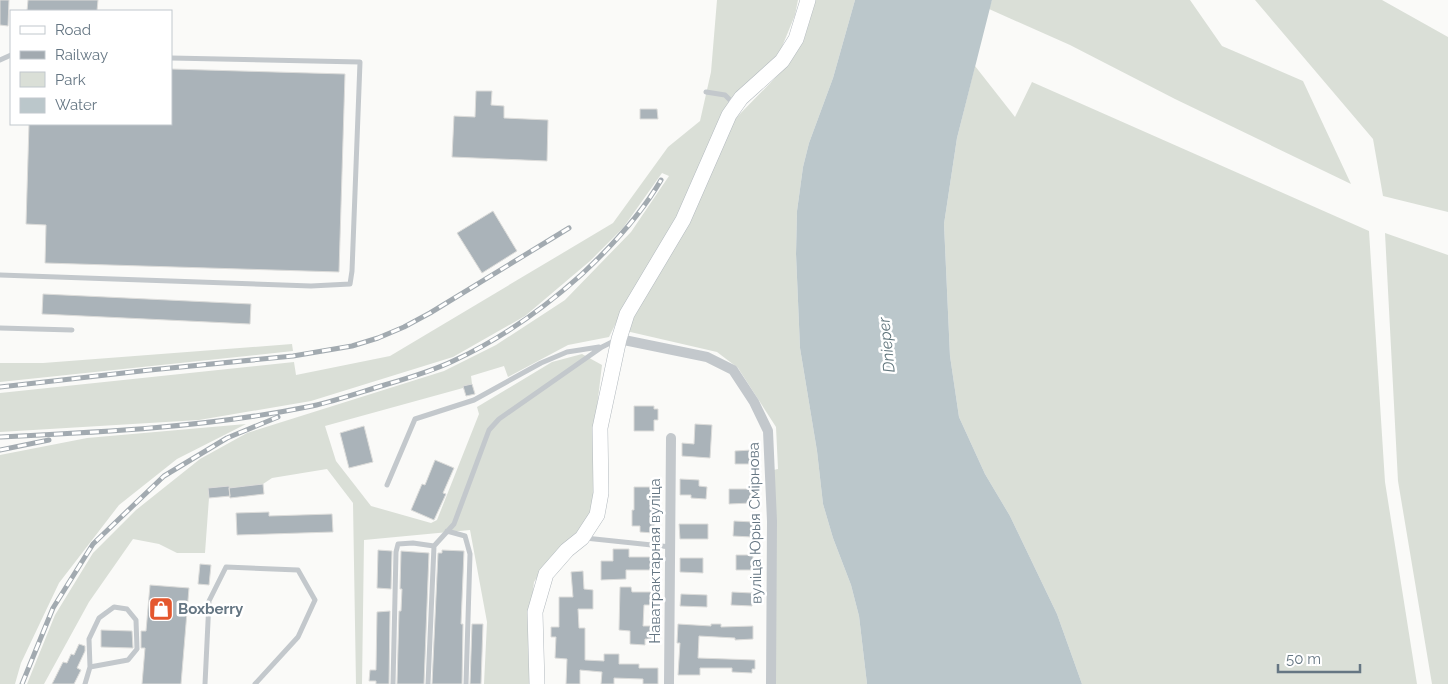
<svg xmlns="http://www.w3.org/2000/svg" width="1448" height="684" viewBox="0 0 1448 684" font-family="Raleway,sans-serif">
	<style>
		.green { fill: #dadfd7 }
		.water { fill: #bbc7cb }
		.building { fill: #aab3b9; stroke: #dcdcda }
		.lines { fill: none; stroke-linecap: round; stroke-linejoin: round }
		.secondary-casing { stroke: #b3babf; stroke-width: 16 }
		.lane { stroke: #c3c8cc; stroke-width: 5 }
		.street { stroke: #c3c8cc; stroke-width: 10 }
		.secondary { stroke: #fff; stroke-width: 15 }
		.rail-casing { stroke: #a2aab0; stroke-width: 5 }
		.rail { stroke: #fff; stroke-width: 3; stroke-dasharray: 9; stroke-linecap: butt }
		.labels { text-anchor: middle; stroke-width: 5; stroke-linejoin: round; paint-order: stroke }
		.street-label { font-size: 15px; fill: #657683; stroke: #fff }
		.poi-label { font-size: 15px; font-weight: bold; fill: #657683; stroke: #fff; text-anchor: start }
		.water-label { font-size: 16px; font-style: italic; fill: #60757c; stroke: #fff }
	</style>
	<rect width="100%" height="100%" fill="#fafaf8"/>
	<path class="green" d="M717,0h81l-3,15 -18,44 -32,25 -61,122 -58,97 -17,34 -41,8 -60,32 -4,-11 -33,10 1,8 -9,2v2l-138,38 11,35 35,45 60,17 6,-3 42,-106 -2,-7 75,-45 30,-8 20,11 -8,67 1,65 -8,27 -35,32 -18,26 -5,45 2,57h-47l3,-62 -17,-92 -106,10 -2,144h-6l-3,-181 -26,-34 -55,9 -9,6 -34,4 -1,-2 -20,2 1,10 -4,55h-28l-18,-9 -26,-5 -44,63 -45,82h-17l28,-69 38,-62 43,-43 64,-51 47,-26 197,-62 52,-26 69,-45 66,-68 38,-56 -7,-3 -39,55 -33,33 -65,55 -72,41 -142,44 -112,19 -199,12v-39l294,-31 2,13 94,-19 223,-133 55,-76 32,-26 11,-49z
		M814,0h41l-22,78 -24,65 -6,24 -6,44 -1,43 4,94 17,103 6,53 10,34 18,47 8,31 8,68h-97l-1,-213 9,-2 -2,-42 -38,-59 -21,-16 -91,-21 69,-121 40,-91 44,-45 23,-32z
		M992,0h198l32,46 81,35 48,103 -176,-85 -105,-54 -81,-36z
		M1255,0h127l66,37v175l-65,-16 -10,-57z
		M975,66l40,51 17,-35 337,149 16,251 32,202h-335l-25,-70 -47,-98 -25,-42 -26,-57 -9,-61 -6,-132 13,-86z
		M1385,233l63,22v429h-16l-34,-203z
		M292,344l1,7 -293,31v-19h43z
		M246,424l-69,35 -58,46 -60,78 -38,80 -6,21h-15v-229l87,-17z"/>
	<path class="water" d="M855,0h137l-35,138 -13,86 6,132 9,61 26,57 25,42 47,98 25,70h-215l-8,-68 -8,-31 -18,-47 -10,-34 -6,-53 -17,-103 -4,-94 1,-43 6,-44 6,-24 24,-65z"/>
	<path class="building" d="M0,0h9l-1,26 -8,-1z
		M28,0h70l-1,11h-70z
		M171,69l174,5 -6,198 -294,-9 1,-38 -20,-1 3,-100h142z
		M476,91h16l-1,14 13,1v12l44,2 -1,41 -95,-4 2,-41 21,1z
		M640,109h17l1,10h-18z
		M493,211l24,40 -35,22 -25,-40z
		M43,294l208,10 -1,20 -208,-10z
		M472,384l3,10 -9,2 -3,-10z
		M634,406h20v3h4v11h-4v11h-20z
		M695,424l17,1 -2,33 -28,-2v-13l12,1z
		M364,426l9,36 -24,6 -9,-35z
		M752,450v14h-17v-13z
		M435,460l19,8 -11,25 3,1 -12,26 -23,-10 11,-26 3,1z
		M680,479l19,1v6l8,1 -1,12 -15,-1v-3h-11z
		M263,484l1,10 -34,4 -1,-10z
		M229,486l1,10 -21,2 -1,-10z
		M634,487h22v24h4v11h-5l-1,11 -14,-1v-6h-8v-16h2z
		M729,489h22v14l-22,1z
		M269,512v4l63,-2 1,18 -96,3 -1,-22z
		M734,521l19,1 -1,15 -19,-1z
		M679,524h29v15h-28z
		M613,549h16v8h26v13h-29v9l-25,1v-19h12z
		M378,550l14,1 -1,38 -14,-1z
		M442,550l22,1 -3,73h2l-1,60h-30l6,-131h4z
		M401,551l28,2 -5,131h-27l2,-73h2l1,-22h-2z
		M736,555h17v15h-17z
		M680,558h23v15l-23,-1z
		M200,564l11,1 -2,20 -11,-1z
		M583,571l1,18 9,1v19h-15l1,19h6v32l19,1v-7h15v10h20v4h19v16h-15v-5l-29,-1v6h-13l1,-12 -22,-2v14h-14l1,-25 -12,-1 1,-21h-5v-10h8v-30h14l-2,-25z
		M150,585l39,3 -8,96h-39l3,-36h-4v-17h5z
		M620,587h11l1,5h22v13h-10l-1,21h9v13h-7v6l-15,-1v-13l-11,-1z
		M732,592l20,1v13l-21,-1z
		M681,594l26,1v12l-27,-1z
		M390,611l-1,73h-13v-3h-7l1,-11h6l1,-58z
		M472,624h11l-2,60h-11z
		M678,624l33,2v-2h10v3l32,-1v13l-18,1v-2l-36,-2 -1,22 57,2v9h-3v4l-20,-1v-4h-32v7h-22l2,-32h-3z
		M101,630l31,1 1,17 -32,-1z
		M79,644l6,2v5l-8,17 4,2 -7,14h-22l11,-22 4,1 4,-9 3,1z"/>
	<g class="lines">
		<defs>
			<path id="secondary" d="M537,684l-2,-72 11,-38 21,-24 15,-12 15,-23 4,-22 -1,-65 19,-89 8,-25 56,-94 46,-105 12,-17 41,-37 14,-22 12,-39"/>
		</defs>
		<use href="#secondary" class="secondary-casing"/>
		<path class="lane" d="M0,60l11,-5
			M706,92l19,3 10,10
			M0,275l311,11 39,-2 2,-13 8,-209 -189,-4
			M0,328l72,2
			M387,485l28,-66 59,-19 67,-37 26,-11 32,-5
			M447,531l18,5 5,18 -4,130
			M585,538l86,9
			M85,684l5,-17 -1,-28 10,-21 15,-11 13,2 9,11 1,29 -9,11 -38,7
			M205,684l4,-83 17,-34 72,3 17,30 -17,37 -43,47
			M393,684l3,-132 2,-8 15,-1 21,3
			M428,684l6,-138 20,-22 35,-94 10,-11 103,-72 14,-7"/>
		<path class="street" d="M619,339l88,18 26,13 21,32 14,29 4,90 -1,163
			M669,684l2,-246"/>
		<use href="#secondary" class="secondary"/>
		<defs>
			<path id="rail" d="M0,387l150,-17 143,-14 59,-10 26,-8 26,-11 26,-14 139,-85
				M0,437c104,-5 209,-10 312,-31 23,-5 46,-13 69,-20 24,-7 49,-14 72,-25 46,-21 90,-52 128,-86 30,-28 59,-59 80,-95
				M0,450l49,-10
				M22,684l31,-76 40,-64 71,-68 63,-38 51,-21"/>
		</defs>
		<use href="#rail" class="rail-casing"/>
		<use href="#rail" class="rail"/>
	</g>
	<defs>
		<symbol id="shop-square" viewBox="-11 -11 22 22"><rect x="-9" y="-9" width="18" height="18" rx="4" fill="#e4572e" stroke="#fff"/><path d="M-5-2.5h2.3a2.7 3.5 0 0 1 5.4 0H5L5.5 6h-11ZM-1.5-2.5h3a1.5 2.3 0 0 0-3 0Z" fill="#fff"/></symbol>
	</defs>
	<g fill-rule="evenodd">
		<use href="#shop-square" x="147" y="595" width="28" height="28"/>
	</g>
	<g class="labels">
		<g class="street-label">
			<text transform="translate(755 523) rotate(-91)" y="5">вуліца Юрыя Смірнова</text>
			<text transform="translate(655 561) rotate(-90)" y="5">Наватрактарная вуліца</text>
		</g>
		<g class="poi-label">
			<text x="178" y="614">Boxberry</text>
		</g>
		<g class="water-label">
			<text transform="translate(886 345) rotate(-96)" y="6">Dnieper</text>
		</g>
	</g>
	<rect x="10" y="10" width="162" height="115" fill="#ffffff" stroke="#c1c8cd"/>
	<rect x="20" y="26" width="25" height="8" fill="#ffffff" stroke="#c1c8cd"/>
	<text x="55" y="35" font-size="15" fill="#657683">Road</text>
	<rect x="20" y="51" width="25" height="8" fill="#a2aab0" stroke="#c1c8cd"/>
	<text x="55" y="60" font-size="15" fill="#657683">Railway</text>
	<rect x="20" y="72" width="25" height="15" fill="#dadfd7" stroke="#c1c8cd"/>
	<text x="55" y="85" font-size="15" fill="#657683">Park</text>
	<rect x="20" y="98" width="25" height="15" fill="#bbc7cb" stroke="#c1c8cd"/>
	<text x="55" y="110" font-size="15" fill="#657683">Water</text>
	<path d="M1278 664v8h82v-8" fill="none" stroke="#657683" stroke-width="2.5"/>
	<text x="1286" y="664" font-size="15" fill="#657683" stroke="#ffffff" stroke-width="4" paint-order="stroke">50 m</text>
</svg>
